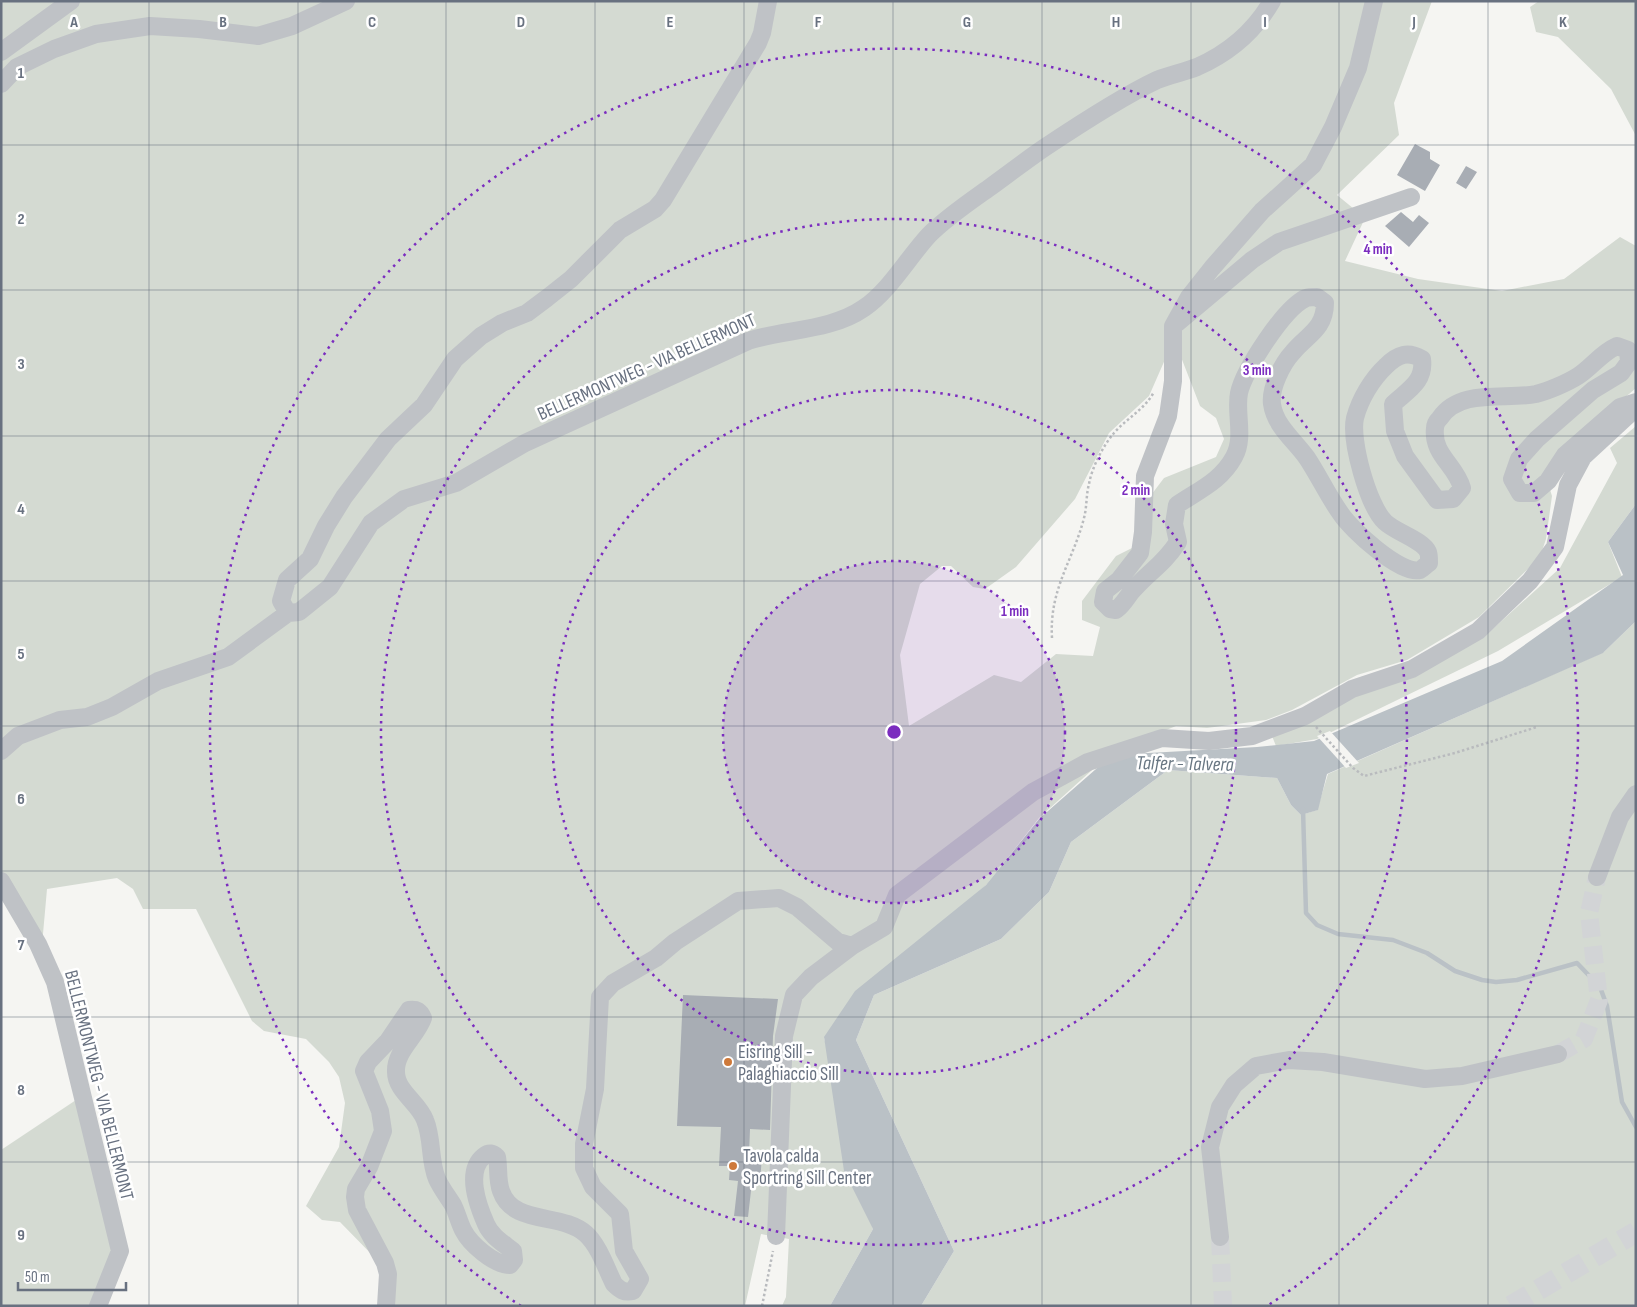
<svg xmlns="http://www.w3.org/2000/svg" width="1637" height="1307" viewBox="0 0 1637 1307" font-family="'Sofia Sans Condensed',sans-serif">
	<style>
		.green { fill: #d4dad2; fill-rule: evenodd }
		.water { fill: #bac1c6 }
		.pier { fill: #f5f5f2 }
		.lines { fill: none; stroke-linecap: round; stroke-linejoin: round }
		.stream { stroke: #bac1c6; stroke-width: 4.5 }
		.building { fill: #a8adb4 }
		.minor-tunnel { stroke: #d2d4d6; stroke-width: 18; stroke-dasharray: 18 9; stroke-linecap: butt }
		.major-tunnel { stroke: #d2d4d6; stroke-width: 21; stroke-dasharray: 21 11; stroke-linecap: butt }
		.path { stroke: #b9bbbe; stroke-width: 2.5; stroke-dasharray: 2.5 2.5; stroke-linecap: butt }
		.minor { stroke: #bfc2c6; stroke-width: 18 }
		.grid { fill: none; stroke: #687180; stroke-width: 1; stroke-opacity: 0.55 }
		.ring { fill: none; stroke: #7b2cbf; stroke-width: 2.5; stroke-dasharray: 2.5 5 }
		.poi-dot { fill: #ce793a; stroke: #fff; stroke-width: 2 }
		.labels { text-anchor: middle; stroke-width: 5; stroke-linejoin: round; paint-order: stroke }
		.street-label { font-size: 19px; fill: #687180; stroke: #fff }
		.poi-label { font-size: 19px; fill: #687180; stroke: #fff; text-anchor: start }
		.water-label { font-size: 20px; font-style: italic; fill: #697783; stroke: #fff }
		.grid-label { font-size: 16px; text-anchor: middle; font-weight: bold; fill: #687180; stroke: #fff; stroke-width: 5; stroke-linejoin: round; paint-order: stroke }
		.centre { fill: #7b2cbf; stroke: #fff; stroke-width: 2.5 }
		.ring-label { font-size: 15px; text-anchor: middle; font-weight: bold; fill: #7b2cbf; stroke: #fff; stroke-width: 5; stroke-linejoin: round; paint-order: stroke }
	</style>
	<rect width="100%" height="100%" fill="#f5f5f2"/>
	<path class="green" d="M1,1h1431l-38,102 5,32 -62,60 28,23 -20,43 73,18 84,12 62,-12 56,-42 16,9v142l-72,62 -19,24 7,22 -6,43 -6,18 -61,60 -72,43 -50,15 -65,35 -26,10 -59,8 -31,-2 -64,26 -73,66 -52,66 -163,154 49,191 -43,77h-48l4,-9 3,-58 -28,-5 -16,72h-365l1,-42 -41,-42 -18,-2 -16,-14 33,-59 6,-44 -6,-26 -10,-15 -23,-23 -42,-8 -12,-10 -56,-112h-53l-10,-20 -16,-11 -70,11 -5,56 -41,-75zM1174,339l26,67 16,12 8,21 -8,18 -52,21 -25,33 -5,36 -18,9 -34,45v19l18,7 -7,29 -37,-2 -35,28 -27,-7 -85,51 -9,-71 20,-71 22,-18h9l22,21 12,2 31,-22 59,-68 34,-66 40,-37z
		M1539,1h97v135l-25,-47 -53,-52 -22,-5 -6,-25z
		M1636,426v78l-28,38 14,35 -124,74 -181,88 -41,7 -4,-10 213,-100 75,-68 57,-105 -7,-15z
		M1636,621v685h-715l33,-55 -98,-211 18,-45 127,-56 48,-47 22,-50 97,-72 109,8 14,27 10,10 16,-5 11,-36 276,-122z
		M85,1094l37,165 -20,47h-101v-156z"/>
	<path class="water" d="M1636,504v117l-33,32 -276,121 -9,36 -17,5 -10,-10 -14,-27 -109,-8 -97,72 -22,50 -48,47 -127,56 -18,45 98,211 -33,55h-91l43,-77 -29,-58 -20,-134 31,-46 131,-106 54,-67 72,-63 145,-8 57,-6 188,-80 121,-86 -15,-33z"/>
	<path class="pier" d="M1330,731l29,32 -13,5 -29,-32z"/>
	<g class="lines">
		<path class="stream" d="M1303,809l3,104 11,12 21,9 55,6 34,13 28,18 27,9 14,2 21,-2 60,-17 23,24 7,19 15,96 14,25"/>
	</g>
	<path class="building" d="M1415,144l15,8v7l10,6 -15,26 -28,-16z
		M1466,166l11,6 -11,17 -10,-6z
		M1401,212l12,10 6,-7 10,8 -20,24 -24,-21z
		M683,995l95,4 -5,37 -3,94 -20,-1 -1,26 13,1 -2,26h-8l-4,35 -14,-1 4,-35 -9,-1 1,-14h-11l2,-39 -44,-1z"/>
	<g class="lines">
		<path class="minor-tunnel" d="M1558,1054l26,-15 15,-39 -10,-87 8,-36
			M1220,1237l3,69"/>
		<path class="major-tunnel" d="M1511,1306l125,-74"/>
		<path class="path" d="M1052,638c-3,-49 21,-77 32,-120 3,-11 2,-23 5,-34 3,-17 14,-38 25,-51 13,-15 30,-23 40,-41
			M1316,727l37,41 11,8 91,-23 82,-26
			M762,1306l11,-55"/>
		<path class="minor" d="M768,1l-6,32 -4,10 -95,157 -8,9 -35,21 -49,49 -24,19 -20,15 -25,10 -21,13 -26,23 -31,46 -36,34 -44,58 -18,29 -16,33 -23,21 -6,21 7,12 11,-1 31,-25 41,-64 33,-24 52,-16 69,-40 223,-102c37,-12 83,-10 116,-33 26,-18 43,-49 65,-73 18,-18 39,-32 60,-47 18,-13 36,-27 55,-40 33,-22 77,-51 113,-68 13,-5 27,-8 40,-13 32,-14 57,-35 75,-66
			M1374,1l-16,67 -25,59 -20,38 -51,46 -50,57 -23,29 -16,29v55l-5,35 -23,60 -2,56 -3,21 -21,27 -14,11 -2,11 7,7 6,1c9,-7 11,-14 18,-21 17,-19 29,-24 44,-47l-4,-18 3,-19c22,-15 44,-24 57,-48 11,-20 1,-44 5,-64 5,-23 45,-85 67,-95 3,-1 8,-1 11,-1l8,6c0,26 -18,32 -32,49 -11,12 -23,36 -21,52 3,22 23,37 35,54 12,18 21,38 34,56 10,15 59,61 79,56 2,-1 6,-5 9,-7 0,-3 0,-9 -1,-11 -5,-12 -33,-20 -43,-30 -17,-16 -35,-82 -30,-104 5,-19 17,-39 31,-52 12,-12 22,-15 36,-7 3,23 -14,31 -29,45l2,27 10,25 32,44 16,-1 9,-11c-6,-23 -30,-33 -27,-60 0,-4 2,-7 5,-10 20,-30 65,-18 96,-24 12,-3 31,-11 42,-18 14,-9 23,-23 39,-30l11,4 1,12 -8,11 -28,17 -56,49 -18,20 -7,20 8,14h14l14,-12 17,-26 55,-48 16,-5
			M1,52l70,-51
			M1,84l16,-17 37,-18 42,-15 54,-8 49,3 59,7 34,-10 54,-25
			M1177,323l75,-63 27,-18 132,-45
			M1,751l17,-15 42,-16 27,-3 25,-10 46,-26 70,-24 60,-44
			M1597,877l23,-60 16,-23
			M1,881l37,63 17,38 65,269 -22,55
			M776,1236l8,-200 10,-41 17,-18 41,-31 32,-19 13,-32 136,-103 55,-30 74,-24 47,3 43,-5 53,-20 47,-27 60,-20 66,-38 52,-50 25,-34 13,-62 15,-28 53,-49
			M1220,1237l-10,-90 10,-40 14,-22 22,-19 33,-6 34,2 102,17 37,-3 96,-22
			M386,1306l2,-32 -3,-11 -28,-53 -2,-13 1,-8 13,-22 14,-36 -3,-20 -16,-40 4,-9 20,-21 21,-31c8,-1 11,1 14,8 -6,18 -28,33 -27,54 0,19 23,31 29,48 8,19 4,40 12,59 4,9 11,18 16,26 4,8 6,17 10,25 7,14 31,35 47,35l4,-5 -1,-9c-10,-8 -22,-15 -27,-27 -8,-18 -21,-53 -2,-68 5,-4 9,-3 13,1 2,11 0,23 4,34 12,35 61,21 85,43 13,12 20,34 28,50 6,6 10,9 19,7l7,-12 -16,-28 -4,-37 -27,-27 -9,-19v-24l11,-55 5,-92 13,-14 43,-25 19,-16 63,-41 41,-3 18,9 41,35 14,4"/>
	</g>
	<path class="grid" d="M149,1v1305M298,1v1305M446,1v1305M595,1v1305M744,1v1305M893,1v1305M1042,1v1305M1191,1v1305M1339,1v1305M1488,1v1305M1,145h1635M1,290h1635M1,436h1635M1,581h1635M1,726h1635M1,871h1635M1,1017h1635M1,1162h1635"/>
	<circle cx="894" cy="732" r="171" fill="#7b2cbf" fill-opacity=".12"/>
	<g class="ring">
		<circle cx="894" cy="732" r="171"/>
		<circle cx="894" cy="732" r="342"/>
		<circle cx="894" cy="732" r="513"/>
		<path d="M521 1306A684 684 0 1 1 1267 1306"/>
	</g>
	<g class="poi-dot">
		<circle cx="728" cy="1062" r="5"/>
		<circle cx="733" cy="1166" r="5"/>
	</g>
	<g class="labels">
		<g class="street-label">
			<text transform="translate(646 366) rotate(-24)" y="7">BELLERMONTWEG - VIA BELLERMONT</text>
			<text transform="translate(100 1085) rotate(76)" y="7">BELLERMONTWEG - VIA BELLERMONT</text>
		</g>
		<g class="poi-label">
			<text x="738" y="1058">Eisring Sill -<tspan x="738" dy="22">Palaghiaccio Sill</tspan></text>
			<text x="743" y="1162">Tavola calda<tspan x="743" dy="22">Sportring Sill Center</tspan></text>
		</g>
		<g class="water-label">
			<text transform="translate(1185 763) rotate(1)" y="7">Talfer - Talvera</text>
		</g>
	</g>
	<g class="grid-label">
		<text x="74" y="27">A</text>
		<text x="223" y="27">B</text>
		<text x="372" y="27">C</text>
		<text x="521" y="27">D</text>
		<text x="670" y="27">E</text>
		<text x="818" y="27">F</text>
		<text x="967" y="27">G</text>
		<text x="1116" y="27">H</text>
		<text x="1265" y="27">I</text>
		<text x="1414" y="27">J</text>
		<text x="1563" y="27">K</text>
		<text x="21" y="78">1</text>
		<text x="21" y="224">2</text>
		<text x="21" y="369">3</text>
		<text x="21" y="514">4</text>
		<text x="21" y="659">5</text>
		<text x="21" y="804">6</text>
		<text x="21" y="950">7</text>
		<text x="21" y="1095">8</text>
		<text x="21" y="1240">9</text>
	</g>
	<circle cx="894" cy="732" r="8" class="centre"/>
	<g class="ring-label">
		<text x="1378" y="254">4 min</text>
		<text x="1257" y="375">3 min</text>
		<text x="1136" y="495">2 min</text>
		<text x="1015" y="616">1 min</text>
	</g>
	<rect width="1637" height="1307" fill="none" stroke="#687180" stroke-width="5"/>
	<path d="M18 1282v8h108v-8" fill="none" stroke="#687180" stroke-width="2.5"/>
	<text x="25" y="1282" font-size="15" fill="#687180" stroke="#ffffff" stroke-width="4" paint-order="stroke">50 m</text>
</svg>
